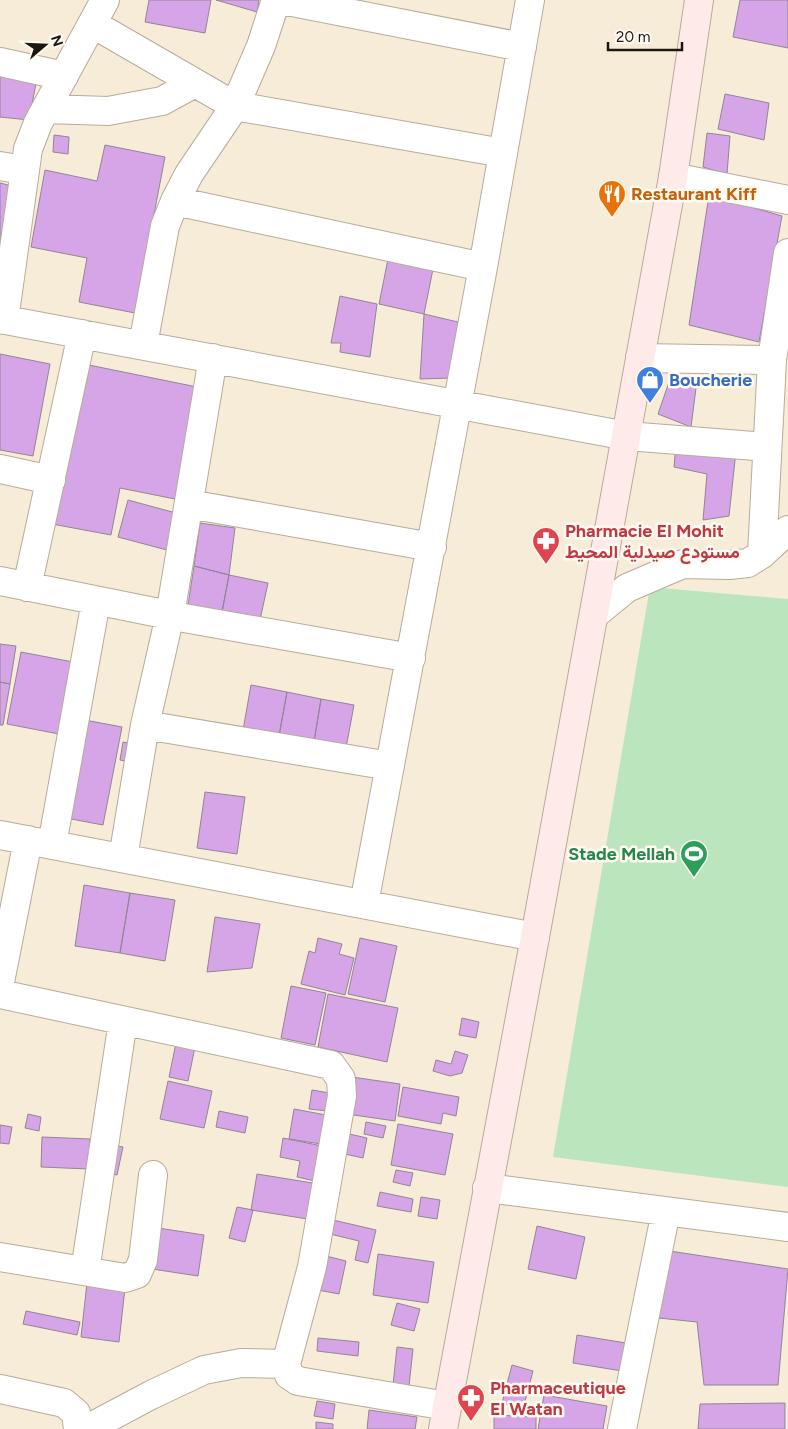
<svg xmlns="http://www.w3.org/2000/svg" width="788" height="1429" viewBox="0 0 788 1429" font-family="Figtree,Vazirmatn,sans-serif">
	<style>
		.grass { fill: #bbe5bd }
		.building { fill: #d6a5e7; stroke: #928596 }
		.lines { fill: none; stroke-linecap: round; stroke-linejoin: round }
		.street-casing { stroke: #b7ac9a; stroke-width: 30 }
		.secondary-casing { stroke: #b7ac9a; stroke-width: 30 }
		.street { stroke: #fff; stroke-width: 28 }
		.secondary { stroke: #ffeaea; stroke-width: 28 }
		.labels { text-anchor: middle; stroke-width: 5; stroke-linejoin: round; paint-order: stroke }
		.food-label { font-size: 18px; font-weight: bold; fill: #c56008; stroke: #fffaf2; text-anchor: start }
		.shop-label { font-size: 18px; font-weight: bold; fill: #366cbe; stroke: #fffaf2; text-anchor: start }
		.health-label { font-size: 18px; font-weight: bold; fill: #be3a42; stroke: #fffaf2; text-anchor: start }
		.leisure-label { font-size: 18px; font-weight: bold; fill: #27864d; stroke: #fffaf2; text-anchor: end }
	</style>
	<rect width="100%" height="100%" fill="#f7ecd8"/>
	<path class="grass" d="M650,587l138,12v588l-235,-30z"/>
	<path class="building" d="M149,0h62l-6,33 -60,-11z
		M216,0h43l-2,12z
		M740,0h48v48l-55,-11z
		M0,71l37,7 -8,42 -29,-3z
		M725,94l44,9 -5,37 -46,-11z
		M707,133l23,3 -3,38 -24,-7z
		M54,135l15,2 -1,17 -15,-2z
		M105,145l60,12 -30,156 -56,-11 8,-44 -56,-11 14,-77 52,11z
		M0,183l12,3 -12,67z
		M709,195l73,21 -23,126 -70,-17z
		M388,259l45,10 -9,45 -45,-10z
		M340,296l37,8 -7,53 -30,-5 1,-9h-10z
		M424,314l34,8 -7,56 -31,1z
		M0,354l50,10 -17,92 -33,-6z
		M84,364l113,23 -22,112 -55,-11 -9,47 -59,-11z
		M669,382l27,6 -5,39 -33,-13z
		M676,445l60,6 -7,65 -26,4 4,-46 -33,-7z
		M128,500l48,13 -9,37 -49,-13z
		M200,523l35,5 -6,47 -35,-9z
		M194,566l35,9 -7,37 -34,-7z
		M229,575l39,8 -8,37 -38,-8z
		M0,644l16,2 -6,38 -10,-2z
		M21,652l52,10 -14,72 -52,-10z
		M0,682l10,2 -7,41h-3z
		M251,685l36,7 -8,44 -36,-6z
		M287,692l34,7 -7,43 -35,-6z
		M321,699l33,6 -8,43 -32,-6z
		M85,720l37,7 -19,98 -37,-7z
		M123,742l15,3 -3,18 -15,-3z
		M205,792l40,5 -8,57 -40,-6z
		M84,885l46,8 -10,60 -45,-7z
		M130,893l45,7 -10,61 -45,-8z
		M215,917l45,7 -8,44 -45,4z
		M318,938l24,6 -3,10 15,4 -9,37 -44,-11 8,-33 6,2z
		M360,938l37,8 -12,56 -37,-8z
		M291,986l35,7 -11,52 -34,-7z
		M328,994l70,14 -11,54 -69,-15z
		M462,1018l17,4 -3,16 -17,-3z
		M176,1043l19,4 -7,34 -19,-4z
		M455,1051l13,4 -6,18 -12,3 -17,-5 3,-11 15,4z
		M352,1077l48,7 -5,37 -48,-7z
		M168,1081l44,10 -8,37 -44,-9z
		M403,1087l56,10 -3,19 -13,-3 -2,11 -43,-8z
		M312,1090l18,3 -2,18 -19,-2z
		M294,1109l32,6 -5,29 -32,-5z
		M219,1111l29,6 -3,16 -29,-6z
		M28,1114l13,3 -2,14 -14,-3z
		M366,1122l20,4 -3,12 -19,-4z
		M398,1124l55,10 -8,41 -54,-10z
		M0,1125l12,2 -3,17 -9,-1z
		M345,1133l22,5 -4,20 -23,-5z
		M42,1137l48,2 -1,30 -48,-2z
		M283,1138l39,8 -7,35 -18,-4 3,-16 -20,-4z
		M112,1145l11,2 -6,28 -10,-2z
		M396,1170l17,3 -3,13 -17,-4z
		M257,1174l62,10 -5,36 -63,-10z
		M380,1192l33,7 -2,13 -34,-6z
		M421,1197l19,3 -3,19 -19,-3z
		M237,1207l16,3 -8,32 -16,-4z
		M333,1220l43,10 -8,33 -13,-3 4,-19 -29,-7z
		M537,1226l48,11 -9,42 -48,-10z
		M158,1228l46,7 -6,41 -46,-7z
		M663,1250l125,19 -10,116h-74l-7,-63 -38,-4z
		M378,1254l56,8 -6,41 -55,-8z
		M326,1256l20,5 -7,33 -21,-4z
		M87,1283l38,5 -6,54 -38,-5z
		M397,1303l23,6 -6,22 -23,-6z
		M26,1311l54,11 -3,13 -54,-11z
		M577,1335l49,8 -4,28 -49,-8z
		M318,1338l41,4 -1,14 -41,-5z
		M397,1347l16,2 -4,37 -16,-1z
		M512,1365l21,6 -10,38 -21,-6z
		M544,1395l63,11 -4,23h-65z
		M317,1401l18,3 -2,15 -19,-3z
		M785,1403v26h-87l2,-25z
		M369,1410l48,7 -2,12h-48z
		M494,1415l42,2v12h-42z
		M316,1422l17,2v5h-17z"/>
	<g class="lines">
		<defs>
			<path id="street" d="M282,0l240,47
				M93,24l142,82 268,47
				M0,62l64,14
				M46,109l62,2 54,-10 33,-18
				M0,166l24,4
				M673,177l115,23
				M175,201l308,66
				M0,319l627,117 140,11
				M4,320l24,-171 10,-26 67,-123
				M143,345l22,-119 10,-25 14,-27 46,-68 26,-60 15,-46
				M640,358l132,2
				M0,469l51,11
				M189,504l243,43
				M762,554l10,-194 16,-107
				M0,581l184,37 227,40
				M27,587l55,-253
				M594,615l33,-27 56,-24 46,1 19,-2 14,-9 26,-24
				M145,725l245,41
				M0,835l535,102
				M52,845l44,-244
				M123,858l22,-133 25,-110 43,-257
				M364,904l119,-637 47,-267
				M0,982l28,-142
				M0,994l331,71 10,14 1,17 -30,171 -26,97 3,11 9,6 149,25
				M487,1188l301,39
				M0,1257l125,21 12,-4 6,-14 10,-85
				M85,1271l38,-250
				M0,1389l64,14 12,10 2,16
				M87,1429l64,-34 53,-25 37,-7 45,1
				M622,1429l44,-218"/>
			<path id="secondary" d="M443,1429l92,-492 138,-760 26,-177"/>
		</defs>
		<use href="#street" class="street-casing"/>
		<use href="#secondary" class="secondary-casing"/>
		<use href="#street" class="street"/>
		<use href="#secondary" class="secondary"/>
	</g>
	<defs>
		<symbol id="restaurant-pin" viewBox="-11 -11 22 30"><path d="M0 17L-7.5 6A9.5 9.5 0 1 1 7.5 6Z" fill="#e8710a" stroke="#fffaf2"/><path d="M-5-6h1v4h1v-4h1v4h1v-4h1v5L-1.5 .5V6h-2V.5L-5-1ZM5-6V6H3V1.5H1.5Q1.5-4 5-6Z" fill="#fff"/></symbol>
		<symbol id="shop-pin" viewBox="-11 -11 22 30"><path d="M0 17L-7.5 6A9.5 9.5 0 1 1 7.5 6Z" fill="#3f7fe0" stroke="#fffaf2"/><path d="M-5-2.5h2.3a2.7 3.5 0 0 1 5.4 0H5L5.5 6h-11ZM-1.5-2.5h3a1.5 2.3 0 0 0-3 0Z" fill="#fff"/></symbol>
		<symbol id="pharmacy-pin" viewBox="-11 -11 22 30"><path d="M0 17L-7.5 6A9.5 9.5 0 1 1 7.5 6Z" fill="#e0444e" stroke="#fffaf2"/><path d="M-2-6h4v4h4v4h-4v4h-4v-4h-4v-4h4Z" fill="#fff"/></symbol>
		<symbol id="stadium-pin" viewBox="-11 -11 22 30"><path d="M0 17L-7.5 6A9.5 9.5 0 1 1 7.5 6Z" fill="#2e9e5b" stroke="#fffaf2"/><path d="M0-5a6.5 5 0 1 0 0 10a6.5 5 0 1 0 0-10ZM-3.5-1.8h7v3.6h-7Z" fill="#fff"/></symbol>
	</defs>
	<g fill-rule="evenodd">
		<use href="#restaurant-pin" x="596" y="178" width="32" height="43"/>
		<use href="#shop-pin" x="634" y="364" width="32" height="43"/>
		<use href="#pharmacy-pin" x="530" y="525" width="32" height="43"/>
		<use href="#stadium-pin" x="678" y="838" width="32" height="43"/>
		<use href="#pharmacy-pin" x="455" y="1382" width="32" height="43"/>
	</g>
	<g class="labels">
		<g class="food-label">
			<text x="631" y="200">Restaurant Kiff</text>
		</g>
		<g class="shop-label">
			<text x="669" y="386">Boucherie</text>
		</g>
		<g class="health-label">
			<text x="565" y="537">Pharmacie El Mohit<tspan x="565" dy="21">مستودع صيدلية المحيط</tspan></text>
			<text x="490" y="1394">Pharmaceutique<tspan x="490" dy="21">El Watan</tspan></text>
		</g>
		<g class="leisure-label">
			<text x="675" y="860">Stade Mellah</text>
		</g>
	</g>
	<g transform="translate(45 45) rotate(71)" stroke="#fffaf2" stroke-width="4" paint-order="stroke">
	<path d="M0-4L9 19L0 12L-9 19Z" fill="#1c1811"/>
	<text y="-8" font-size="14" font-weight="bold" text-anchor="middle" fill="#1c1811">N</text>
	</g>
	<path d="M608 42v8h74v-8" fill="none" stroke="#1c1811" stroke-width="2.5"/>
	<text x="616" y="42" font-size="15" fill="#1c1811" stroke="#fffaf2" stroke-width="4" paint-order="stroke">20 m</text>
</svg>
